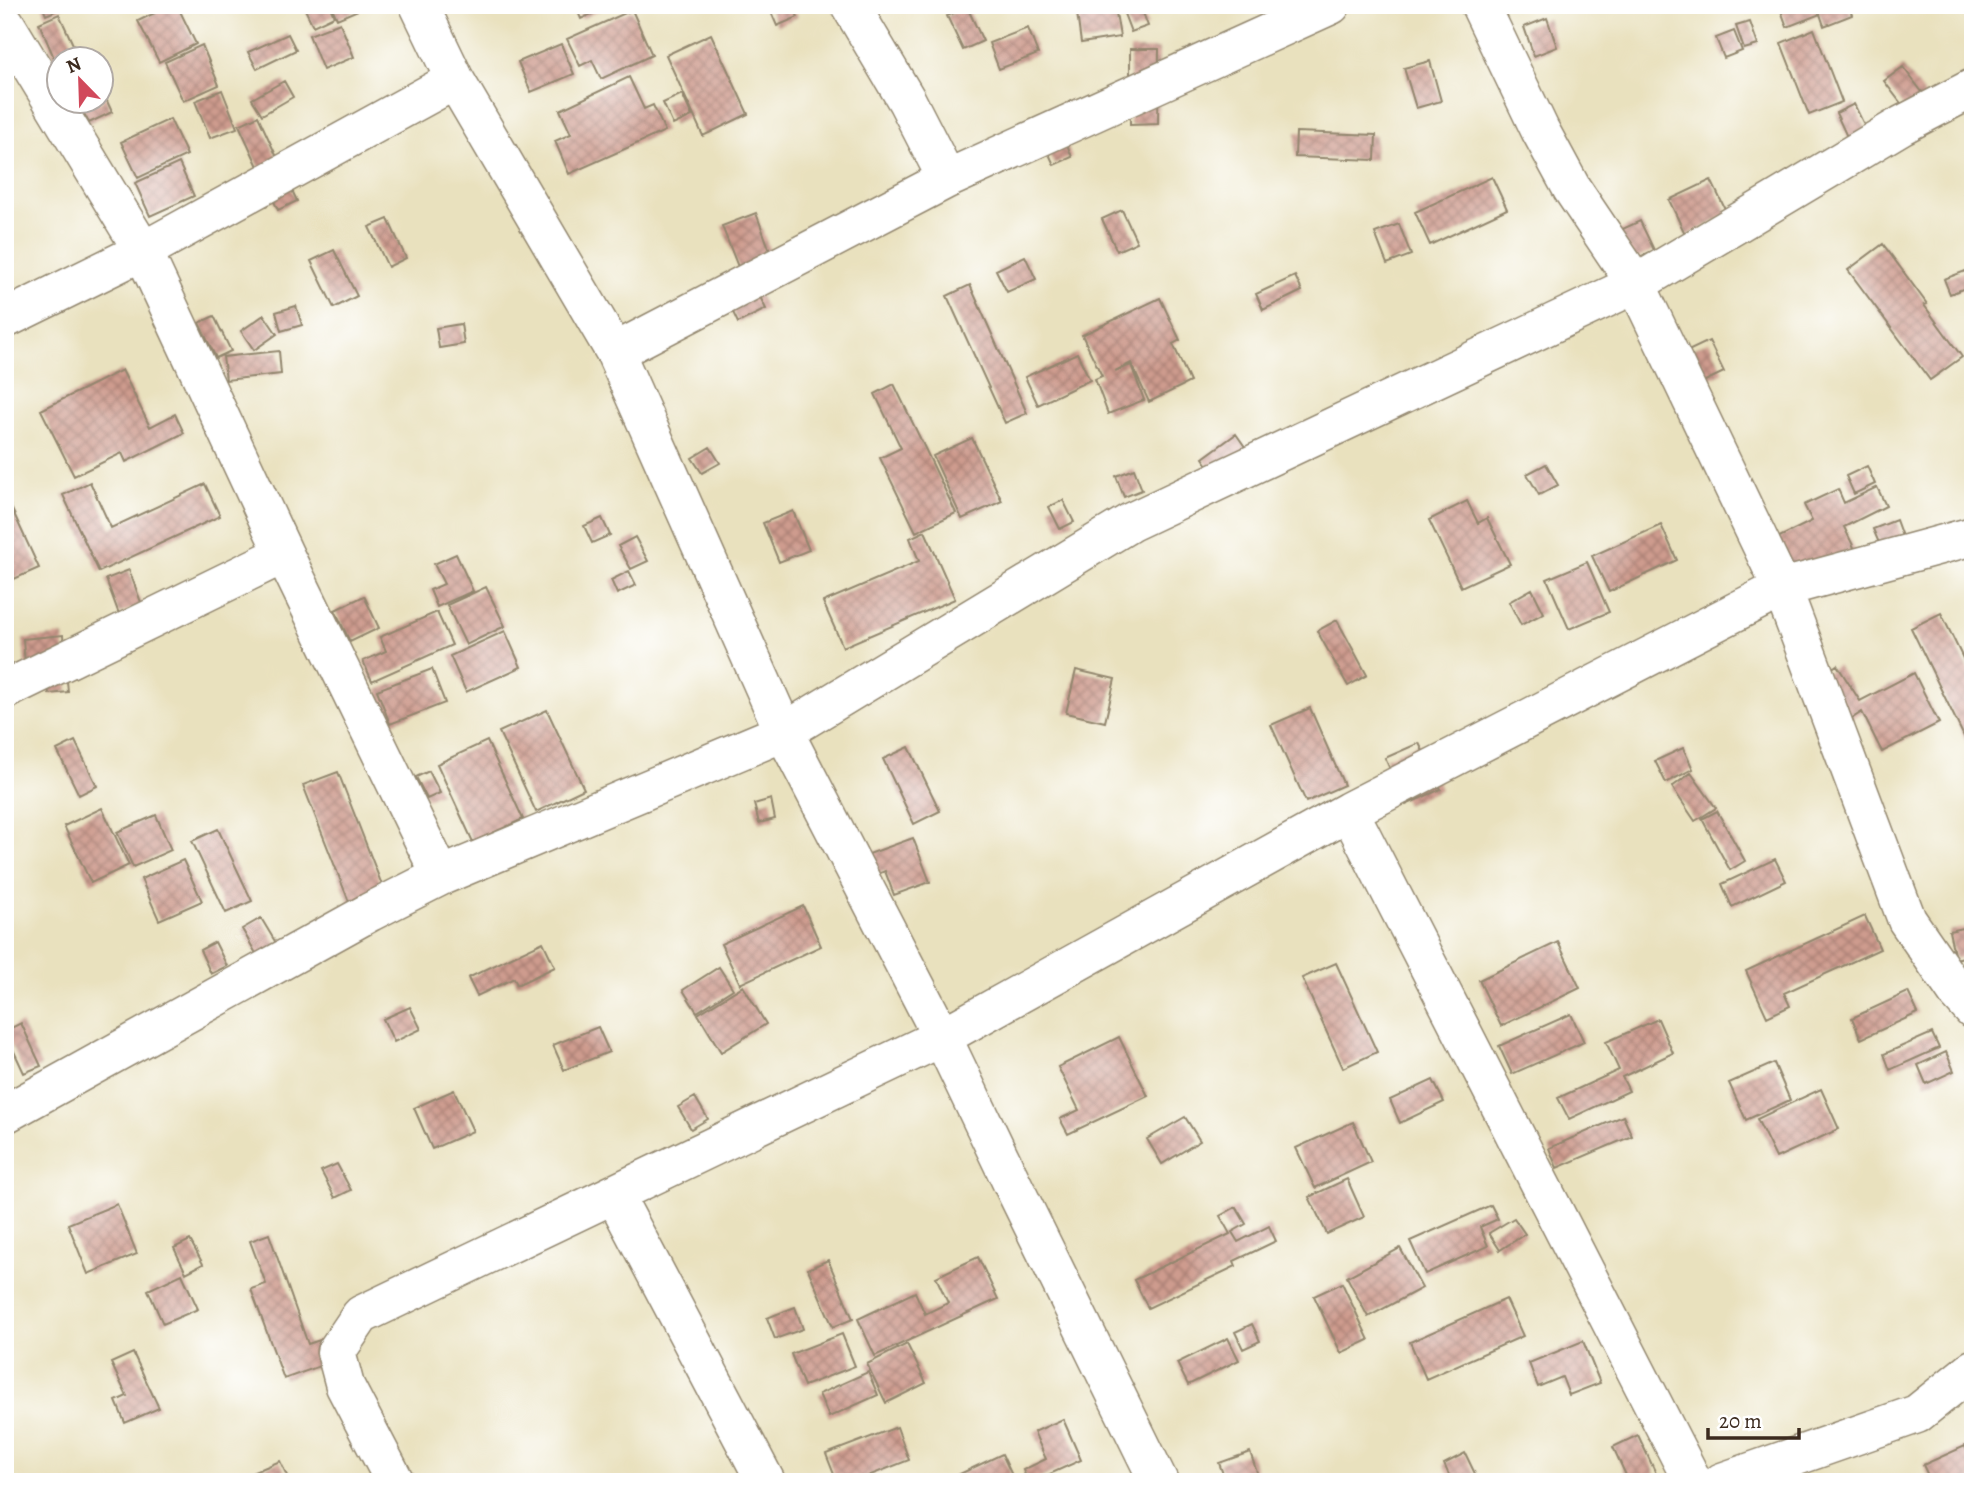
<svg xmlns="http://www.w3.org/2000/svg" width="1978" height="1487" viewBox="0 0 1978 1487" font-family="Alegreya,serif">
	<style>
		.building { fill: url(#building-cross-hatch) }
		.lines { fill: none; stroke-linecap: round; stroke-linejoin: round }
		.minor-casing { stroke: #92866e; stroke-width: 41 }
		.minor { stroke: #fff; stroke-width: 38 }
	</style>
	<defs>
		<pattern id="building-cross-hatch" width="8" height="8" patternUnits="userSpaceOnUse" patternTransform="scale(1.75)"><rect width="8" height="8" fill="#ce9b8e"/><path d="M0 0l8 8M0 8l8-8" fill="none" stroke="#a87f73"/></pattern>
	</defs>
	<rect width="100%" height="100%" fill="#fff"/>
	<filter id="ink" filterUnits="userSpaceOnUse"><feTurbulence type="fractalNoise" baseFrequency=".0143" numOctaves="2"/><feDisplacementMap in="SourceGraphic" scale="14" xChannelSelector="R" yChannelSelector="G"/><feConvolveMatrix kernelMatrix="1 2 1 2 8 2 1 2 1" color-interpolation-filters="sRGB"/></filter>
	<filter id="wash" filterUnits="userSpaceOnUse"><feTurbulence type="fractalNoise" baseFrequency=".00686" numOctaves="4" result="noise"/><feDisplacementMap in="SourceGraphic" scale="28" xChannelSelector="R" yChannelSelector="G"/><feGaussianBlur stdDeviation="1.57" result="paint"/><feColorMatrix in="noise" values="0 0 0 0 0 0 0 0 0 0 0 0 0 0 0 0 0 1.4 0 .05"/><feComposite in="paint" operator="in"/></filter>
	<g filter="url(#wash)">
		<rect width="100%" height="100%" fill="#e9e1be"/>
		<g id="blocks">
			<path class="building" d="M42,5h27l-23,10z
				M171,5h6l19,39 -37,18 -21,-41z
				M303,5h26l5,11 -21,10z
				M331,5h25l2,5 -21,9z
				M575,5h36l-30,14z
				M768,5h25l5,12 -21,9z
				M1140,5l8,21 -17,6 -8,-21z
				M1779,5h69l4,10 -28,11 -4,-12 -33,13z
				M967,7l16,34 -20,9 -16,-34z
				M1115,7l5,30 -39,6 -4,-30z
				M632,10l20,45 -51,24 -9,-19 -12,6 -13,-27z
				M59,14l17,37 -21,9 -16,-37z
				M1547,18l10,29 -23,9 -10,-29z
				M1750,22l8,23 -14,4 -8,-23z
				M340,23l14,34 -31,13 -14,-35z
				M1028,28l10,26 -39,15 -10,-26z
				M1814,29l28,73 -33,13 -28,-72z
				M1734,31l8,20 -18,7 -8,-20z
				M288,34l8,16 -39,19 -9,-17z
				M711,34l37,80 -45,22 -37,-81z
				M561,44l13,30 -43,18 -13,-30z
				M202,45l17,40 -36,16 -18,-39z
				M1130,49h29l-1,75 -28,1z
				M1430,61l11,40 -25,7 -12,-40z
				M1903,67l32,42 -19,14 -32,-42z
				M629,77l15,32 9,-4 12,26 -96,43 -14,-33 16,-7 -11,-24z
				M284,81l9,16 -31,18 -10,-16z
				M102,90l10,22 -23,11 -10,-19 5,-2h18z
				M222,90l15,38 -27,10 -15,-37z
				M682,94l10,22 -19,9 -10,-22z
				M1854,104l19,39 -19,9 -18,-39z
				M258,116l39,85 -19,9 -39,-85z
				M170,119l17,36 -49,23 -17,-36z
				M1296,132l80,3 -1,25 -80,-3z
				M1064,137l8,20 -18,8 -9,-20z
				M179,163l15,33 -44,20 -15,-33z
				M1492,177l15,32 -77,36 -15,-33z
				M1711,180l17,35 -42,21 -17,-36z
				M1973,191v29h-1l-8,-26z
				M1122,210l15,32 -20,9 -15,-32z
				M756,213l17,46 -33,13 -18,-46z
				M388,219l18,39 -18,9 -19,-40z
				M1640,221l14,29 -37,18 -14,-30z
				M1399,224l12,31 -24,9 -12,-31z
				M1883,244l44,60 -3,1 38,52 -32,23 -82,-110z
				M334,250l23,46 -23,12 -23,-47z
				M1025,256l11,23 -29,13 -11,-22z
				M1968,270l5,15 -23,9 -6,-15z
				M750,276l16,33 -28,14 -16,-34z
				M1295,276l7,15 -39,19 -7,-16z
				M970,285l57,128 -22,10 -58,-127z
				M1160,298l20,42 -7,4 17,38 -41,20 -18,-39 -16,8 16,-6 13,35 -36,14 -13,-35 7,-3 -20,-41z
				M296,306l6,19 -21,6 -5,-19z
				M264,315l13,19 -23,16 -13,-19z
				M214,316l17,35 -15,7 -17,-35z
				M461,324l3,20 -25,4 -3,-20z
				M1709,341l15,31 -44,21 -15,-31z
				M279,351l2,23 -55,6 -3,-23z
				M1077,353l13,27 -52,25 -13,-28z
				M122,370l28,57 25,-13 9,19 -58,29 -4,-9 -48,23 -33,-66z
				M894,384l62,129 -40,19 -36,-74 21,-10 -26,-54z
				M1236,434l14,20 -33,24 -14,-20z
				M972,438l30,63 -40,18 -29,-63z
				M710,447l10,16 -18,10 -10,-15z
				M1546,464l12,21 -19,10 -12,-21z
				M1867,466l8,18 -21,10 -8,-18z
				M1134,469l8,21 -18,7 -8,-21z
				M90,482l21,46 94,-44 15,32 -121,56 -36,-77z
				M1877,487l9,19 -42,21 23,47 -84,5 -18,-35 47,-23 -8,-16 34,-16 6,14z
				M1063,500l11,22 -14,7 -11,-22z
				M1467,501l11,22 9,-5 23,46 -49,23 -32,-67z
				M10,505l29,63 -34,15v-75z
				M793,511l16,39 -30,12 -16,-39z
				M602,518l8,17 -18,8 -8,-17z
				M1896,520l8,22 -22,8 -9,-21z
				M1661,525l16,35 -68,32 -17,-36z
				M925,531l30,68 -112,48 -20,-45 96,-41 -9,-23z
				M635,537l13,24 -17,8 -13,-23z
				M456,554l17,37 -36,16 -7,-17 14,-6 -10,-20z
				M1587,562l22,50 -40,17 -22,-50z
				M129,570l13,35 -23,9 -13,-35z
				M629,571l7,14 -19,9 -6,-14z
				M486,587l19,39 -39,19 -19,-40z
				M1532,589l12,24 -23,12 -12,-23z
				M364,596l15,32 -29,14 -15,-32z
				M437,612l15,33 -80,36 -9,-20 23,-10 -6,-14z
				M1941,613l32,66v76l-62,-127z
				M1337,620l30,55 -19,11 -31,-55z
				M505,631l16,36 -55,25 -16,-36z
				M63,635l5,57 -19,2 -3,-31 -21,2 -2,-26z
				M1837,665l23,36 54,-28 25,50 -57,29 -20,-40 -14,9 -29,-44z
				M432,669l13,34 -55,21 -13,-34z
				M1076,670l39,9 -10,43 -39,-9z
				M1310,708l34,77 -38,17 -35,-77z
				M547,710l37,79 -48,23 -37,-80z
				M75,741l22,45 -18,9 -22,-45z
				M487,741l36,78 -50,23 -36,-78z
				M1419,743l22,46 -35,16 -21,-47z
				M909,747l31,64 -26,13 -31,-65z
				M1683,748l10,21 -27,14 -11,-22z
				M429,771l11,22 -13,6 -11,-22z
				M338,772l49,126 -34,14 -50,-127z
				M1691,773l25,35 -21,13 -23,-34z
				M771,799l4,20 -16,4 -5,-19z
				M102,808l27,57 -38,18 -27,-57z
				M1717,811l28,50 -15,9 -28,-51z
				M156,815l15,35 -38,17 -16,-35z
				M218,829l34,72 -26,12 -34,-72z
				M913,838l17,44 -36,13 -9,-24 -22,9 -8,-21z
				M1775,859l11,22 -54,26 -10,-23z
				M183,860l19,41 -43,19 -18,-41z
				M803,906l18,40 -81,38 -19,-40z
				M1865,916l15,33 -96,44 6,13 -23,11 -21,-46z
				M261,918l21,35 -20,11 -20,-35z
				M1973,926v29l-18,4 -6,-28z
				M215,942l12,24 -16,8 -11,-24z
				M543,942l12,25 -38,18 -3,-7 -37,18 -9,-18z
				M1558,942l22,46 -79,38 -22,-46z
				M1336,963l41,89 -34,16 -41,-90z
				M719,967l14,22 -36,23 -14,-22z
				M743,986l23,38 -45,28 -23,-38z
				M1908,992l10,21 -57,26 -9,-21z
				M410,1007l11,22 -27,13 -11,-23z
				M1571,1014l13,28 -72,32 -13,-28z
				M1658,1019l15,34 -51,24 7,14 -60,28 -11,-21 61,-28 -13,-28z
				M21,1023l20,43 -17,7 -19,-41v-1z
				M598,1027l11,25 -45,18 -11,-25z
				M1932,1033l7,15 -49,22 -6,-16z
				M1119,1037l29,59 -80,38 -8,-15 19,-9 -21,-43z
				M1946,1052l8,19 -28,13 -8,-19z
				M1774,1063l16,37 -44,20 -17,-37z
				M1433,1080l11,22 -44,21 -10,-23z
				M1821,1089l18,40 -63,29 -19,-39z
				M454,1090l19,41 -41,18 -18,-41z
				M695,1097l13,22 -17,10 -13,-22z
				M1623,1116l9,20 -75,32 -8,-20z
				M1185,1117l15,24 -38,23 -15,-25z
				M1353,1122l18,40 -56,26 -19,-40z
				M337,1164l14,26 -16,8 -14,-27z
				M1347,1179l17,38 -37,17 -18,-37z
				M117,1204l20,50 -49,20 -20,-50z
				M1491,1205l7,14 -18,8 8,19 -63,28 -15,-33z
				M1236,1207l10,17 -14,8 6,10 31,-16 7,15 -42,20 2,5 -88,42 -14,-28 96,-46 -10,-18z
				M1514,1218l11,16 -25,16 -11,-17z
				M269,1234l39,110 21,-7 8,23 -53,19 -33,-90 15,-5 -16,-43z
				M190,1240l13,24 -17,9 -12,-25z
				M1400,1248l22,40 -54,29 -21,-40z
				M978,1257l20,42 -123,57 -17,-37 57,-27 10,22 23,-11 -12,-26z
				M828,1260l25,59 -20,8 -25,-58z
				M182,1274l16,35 -35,15 -15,-34z
				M1342,1283l27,57 -28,13 -27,-57z
				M1506,1299l17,37 -97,43 -16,-37z
				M795,1307l8,22 -28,10 -8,-21z
				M1252,1324l8,17 -17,8 -8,-17z
				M842,1334l13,32 -51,20 -13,-32z
				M1228,1338l11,22 -51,25 -11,-22z
				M1583,1341l17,42 -31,12 -7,-18 -24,10 -9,-24z
				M907,1344l19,39 -40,20 -19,-39z
				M133,1353l26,55 -34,15 -9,-22 11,-5 -16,-33z
				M868,1372l10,23 -49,22 -10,-23z
				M1063,1419l18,41 -49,22h-4l-5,-12 23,-11 -12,-27z
				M897,1427l12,33 -56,22h-16l-11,-28z
				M1638,1435l22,47h-31l-16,-35z
				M1965,1446l8,17v19h-42l-8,-17z
				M1250,1452l10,29 -34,1 -7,-19z
				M1465,1453l14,29h-27l-8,-18z
				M1002,1454l13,28h-72z
				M280,1461l9,19 -39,2 -3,-7z"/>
		</g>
	</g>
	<g filter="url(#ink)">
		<use href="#blocks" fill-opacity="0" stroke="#92866e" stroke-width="2"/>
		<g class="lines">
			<defs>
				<path id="minor" d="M419,5l36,75 160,272 169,380 158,305 68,142 149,303
					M850,5l57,96 40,78
					M1480,5l60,125 32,59 64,95 146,304 125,332 49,71 17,19
					M5,23l138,228 141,303 157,322 -71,36 -365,202
					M5,319l138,-68 312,-171
					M615,352l332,-173 384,-174
					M5,690l279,-136
					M1349,811l344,671
					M441,876l343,-144 347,-210 505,-238 266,-159 71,-37
					M614,1194l152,288
					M395,1482l-50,-96 -9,-34 25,-37 581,-278 407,-226 433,-223 191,-52
					M1722,1482l195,-68 56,-45"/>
			</defs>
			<use href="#minor" class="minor-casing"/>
			<use href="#minor" class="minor"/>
		</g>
	</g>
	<rect width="1978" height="1487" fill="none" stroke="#fff" stroke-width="28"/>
	<g transform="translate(80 80) rotate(337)"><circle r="33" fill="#ffffff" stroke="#b1aaa5" stroke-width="2"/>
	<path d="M0-5L12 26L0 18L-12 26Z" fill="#d1495b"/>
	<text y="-10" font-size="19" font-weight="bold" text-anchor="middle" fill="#3b2a1e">N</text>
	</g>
	<path d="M1708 1428v10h91v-10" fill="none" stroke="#3b2a1e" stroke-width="3.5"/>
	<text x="1719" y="1428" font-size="21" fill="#3b2a1e" stroke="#ffffff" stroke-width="5" paint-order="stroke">20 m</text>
</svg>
